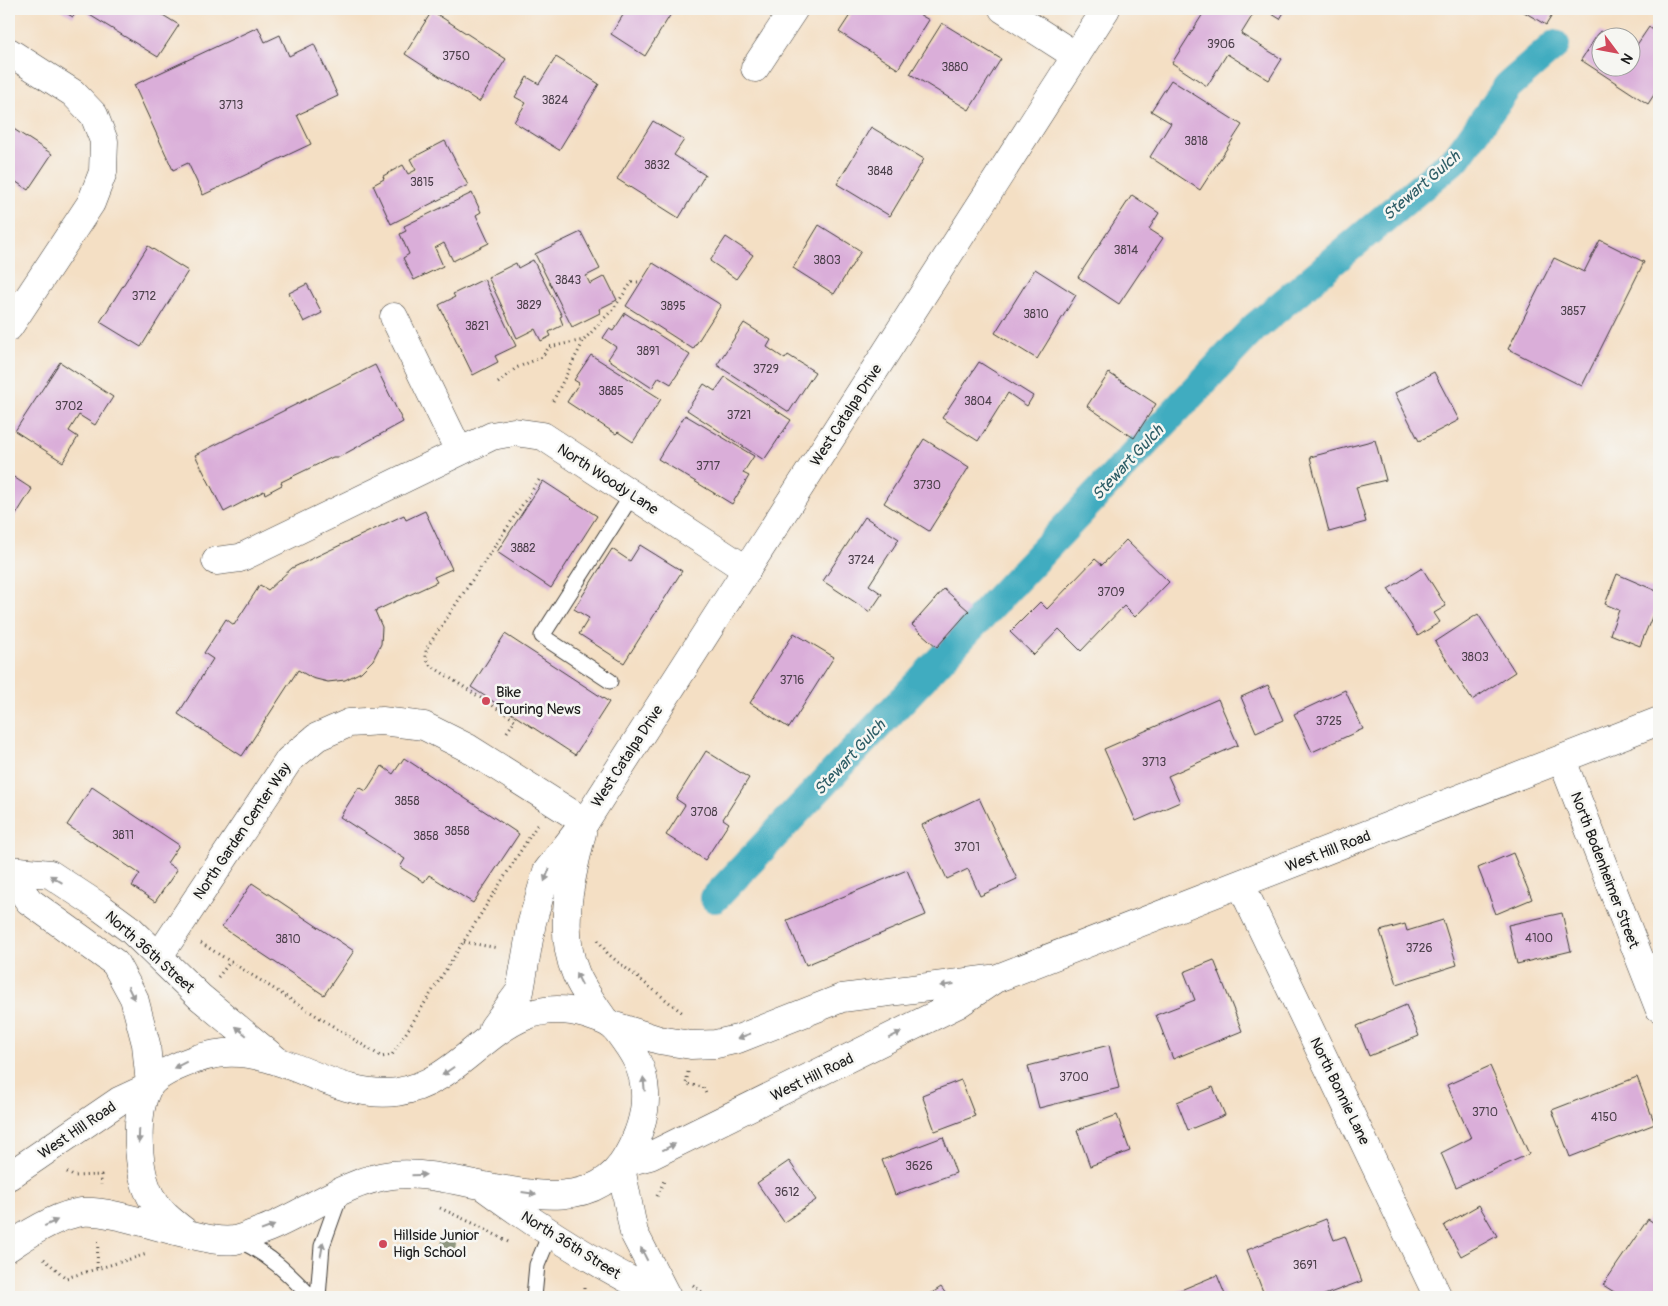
<svg xmlns="http://www.w3.org/2000/svg" width="1668" height="1306" viewBox="0 0 1668 1306" font-family="Pangolin,sans-serif">
	<style>
		.lines { fill: none; stroke-linecap: round; stroke-linejoin: round }
		.canal { stroke: #41acc0; stroke-width: 30 }
		.building { fill: #daaed9 }
		.service-casing { stroke: #3c3935; stroke-width: 17 }
		.minor-casing { stroke: #3c3935; stroke-width: 29 }
		.tertiary-casing { stroke: #3c3935; stroke-width: 29 }
		.path { stroke: #3c3935; stroke-width: 3; stroke-dasharray: 1 4; stroke-linecap: butt }
		.service { stroke: #fff; stroke-width: 15 }
		.minor { stroke: #fff; stroke-width: 28 }
		.tertiary { stroke: #fff; stroke-width: 28 }
		.tree { fill: #8f9780 }
		.oneway { fill: #999 }
		.poi-dot { fill: #d1495b; stroke: #f6f6f2; stroke-width: 2 }
		.labels { text-anchor: middle; stroke-width: 5; stroke-linejoin: round; paint-order: stroke }
		.number-label { font-size: 12px; fill: #4c404b }
		.street-label { font-size: 15px; fill: #1c1c1c; stroke: #f6f6f2 }
		.poi-label { font-size: 15px; fill: #1c1c1c; stroke: #f6f6f2; text-anchor: start }
		.water-label { font-size: 16px; font-style: italic; fill: #2d5d66; stroke: #f6f6f2 }
	</style>
	<rect width="100%" height="100%" fill="#f6f6f2"/>
	<filter id="ink" filterUnits="userSpaceOnUse"><feTurbulence type="fractalNoise" baseFrequency=".02" numOctaves="2"/><feDisplacementMap in="SourceGraphic" scale="10" xChannelSelector="R" yChannelSelector="G"/><feConvolveMatrix kernelMatrix="1 2 1 2 8 2 1 2 1" color-interpolation-filters="sRGB"/></filter>
	<filter id="wash" filterUnits="userSpaceOnUse"><feTurbulence type="fractalNoise" baseFrequency=".0096" numOctaves="4" result="noise"/><feDisplacementMap in="SourceGraphic" scale="20" xChannelSelector="R" yChannelSelector="G"/><feGaussianBlur stdDeviation="1.12" result="paint"/><feColorMatrix in="noise" values="0 0 0 0 0 0 0 0 0 0 0 0 0 0 0 0 0 1.4 0 .05"/><feComposite in="paint" operator="in"/></filter>
	<g filter="url(#wash)">
		<rect width="100%" height="100%" fill="#f4dfc4"/>
		<g class="lines">
			<path class="canal" d="M715,898l539,-570 203,-171 51,-71 47,-41"/>
		</g>
		<g id="blocks">
			<path class="building" d="M59,9h19l-5,8z
				M91,9h62l26,16 -21,32 -70,-43z
				M627,9h47l-29,47 -34,-22z
				M854,9h56l19,11 -31,49 -59,-37z
				M1206,9h42l6,4 -13,21 41,25 -13,21 -42,-26 -20,32 -35,-23z
				M1264,9h22l-6,10z
				M1519,9h37l-10,16z
				M432,11l74,48 -27,43 -74,-48z
				M942,23l59,36 -32,51 -59,-36z
				M258,27l7,15 15,-7 9,21 25,-12 24,52 -41,19 14,29 -108,51 -15,-32 -15,7 -39,-85z
				M1649,27l10,7v53l-11,17 -67,-44 19,-29 10,7h-10v30h30v-17l2,1z
				M556,57l43,27 -40,66 -45,-28 12,-19 -11,-6 12,-20 12,7z
				M1171,80l71,45 -42,65 -50,-33 21,-34 -20,-12z
				M653,121l31,19 -10,15 31,20 -26,43 -62,-39z
				M9,126l43,28 -24,36 -19,-13z
				M871,127l53,32 -34,57 -53,-32z
				M445,141l23,44 -77,39 -18,-39 11,-6 -1,-3 20,-11 5,9 8,-4 -6,-11z
				M472,193l9,19 -5,3 13,28 -36,18 -9,-18 -9,5 8,18 -29,14 -11,-22 6,-4 -9,-20 6,-3 -2,-5z
				M1132,195l27,18 -10,16 14,9 -44,66 -41,-27z
				M819,225l42,26 -27,43 -41,-26z
				M581,232l19,37 -14,7 4,8 15,-8 12,24 -18,9 1,4 -28,14 -37,-73z
				M726,237l27,18 -17,24 -26,-18z
				M1600,240l44,22 -62,124 -74,-37 46,-91 30,14z
				M148,246l40,25 -47,76 -41,-25z
				M533,260l29,56 -2,1 3,8 -14,7 2,4 -10,5 -6,-12 -18,9 -29,-61 28,-14 2,5z
				M653,263l68,42 -28,44 -67,-43z
				M1035,269l41,26 -39,64 -42,-26z
				M484,279l32,67 -21,10 3,6 -25,13 -34,-70 16,-8 -2,-3z
				M307,284l15,29 -18,9 -15,-29z
				M625,313l65,42 -19,29 -12,-7 -7,11 -44,-29 8,-12 -13,-9 6,-9 4,2z
				M744,323l27,17 -4,7 18,12 3,-4 27,17 -26,40 -72,-47z
				M591,355l70,44 -28,43 -15,-10 -2,2 -49,-32 12,-19 -5,-3z
				M60,362l53,35 -18,28 -16,-10 -10,16 9,6 -15,25 -48,-31z
				M979,362l54,34 -6,10 -19,-13 -30,48 -36,-23z
				M375,365l28,57 -64,35h-6l-52,25 1,3 -17,9 -1,-3 -40,21 -29,-57z
				M1434,372l25,48 -40,21 -24,-48z
				M1109,373l47,31 -22,34 -47,-32z
				M725,377l66,43 -27,40 -77,-50 17,-26 11,7z
				M685,415l69,41 -11,17 6,3 -17,28 -74,-45z
				M924,439l45,28 -40,64 -45,-28z
				M1375,440l11,40 -30,7 10,35 -37,10 -19,-75z
				M9,474l23,15 -23,37z
				M543,481l54,35 -46,72 -54,-36z
				M425,511l27,58 -18,8 3,5 -62,29 7,16 -1,17 -8,16 -12,12 -16,8 -17,2 -16,-4 -14,-8 -56,86 -64,-42 35,-55 -9,-6 22,-34 8,6 26,-40 8,5 24,-22 112,-53 2,5z
				M865,517l34,22 -30,46 13,9 -12,18 -47,-31z
				M1126,540l43,42 -34,35 -11,-11 -43,45 -22,-22 -25,26 -24,-23 30,-30 7,7 48,-50 7,6z
				M640,545l42,26 -58,92 -45,-29 10,-16 -15,-9 38,-60 18,12z
				M1422,568l24,38 -12,7 6,9 -22,14 -30,-47z
				M1617,574l42,18v8l-19,46 -30,-12 9,-24 -14,-6z
				M944,589l25,22 -32,36 -25,-22z
				M1478,614l37,58 -43,28 -37,-58z
				M794,633l40,24 -45,71 -39,-25z
				M505,634l104,68 -34,53 -104,-68z
				M1268,685l15,35 -27,12 -15,-35z
				M1345,690l18,39 -51,23 -18,-38z
				M1218,699l20,46 -70,31 12,26 -44,19 -32,-72z
				M706,751l43,27 -26,41 6,4 -24,37 -39,-25 19,-30 -9,-6z
				M404,758l115,76 -46,69 -44,-28 -5,7 -24,-15 5,-8 -65,-42 19,-30 7,4 16,-25 11,8z
				M92,787l87,58 -12,18 10,7 -22,32 -23,-16 8,-12 -73,-49z
				M979,798l38,81 -37,17 -12,-27 -21,10 -25,-54z
				M1513,853l19,46 -36,15 -18,-46z
				M907,870l19,45 -120,50 -19,-45z
				M252,883l102,68 -30,44 -102,-68z
				M1562,913l9,38 -54,13 -9,-39z
				M1443,920l14,45 -60,19 -17,-53 25,-7 2,7z
				M1214,960l28,71 -69,28 -17,-44 39,-15 -11,-28z
				M1406,1005l13,31 -50,20 -12,-30z
				M1109,1045l10,43 -80,20 -11,-42z
				M1490,1066l39,88 -73,33 -15,-34 30,-15 -24,-53z
				M1637,1077l18,47 -85,33 -18,-47z
				M961,1080l14,36 -40,15 -13,-36z
				M1213,1087l12,28 -37,15 -11,-28z
				M1117,1115l13,36 -40,15 -13,-36z
				M943,1137l13,36 -61,22 -13,-35z
				M789,1161l27,39 -32,22 -27,-39z
				M1479,1205l18,31 -36,20 -17,-31z
				M1326,1219l8,21 11,-4 17,45 -43,16h-54l-18,-47z
				M1648,1219l11,7v71h-37l-19,-12z
				M1217,1275l9,22h-62z
				M941,1287l7,10h-22z"/>
		</g>
	</g>
	<g filter="url(#ink)">
		<use href="#blocks" fill-opacity="0" stroke="#3c3935" stroke-width="1"/>
		<g class="lines">
			<defs>
				<path id="service" d="M610,681l-68,-45 90,-141
					M237,1239c33,16 49,32 74,58
					M318,1297l4,-51 20,-56
					M534,1297l3,-32 13,-31"/>
				<path id="minor" d="M1003,9l73,47
					M9,52l64,41 21,22 10,26 -1,31 -12,31 -82,124
					M755,68l39,-59
					M394,317l65,134
					M216,561l24,-3 252,-122 22,-4 29,4 204,134
					M1562,760l97,248
					M1241,885l197,412
					M159,956l130,-196 28,-23 32,-14 33,-2 42,5 44,22 117,74"/>
				<path id="tertiary" d="M582,833c-11,44 -25,97 -6,141 7,17 19,32 29,47
					M9,870l41,4 47,31 34,25 69,67 75,62
					M9,873l20,28 86,62 19,35 12,46 4,41
					M615,1026l44,14 32,5 25,-1 22,-5 104,-41 149,-19
					M493,1028l27,-37 12,-69 15,-51 38,-49 521,-813
					M623,1163l27,-7 308,-152 37,-25 664,-258
					M621,1168l13,65 33,64
					M9,1176l110,-75 28,-13
					M484,1187c57,42 116,80 180,110
					M9,1247c20,-14 49,-32 73,-35 28,-2 74,15 102,21 17,4 33,9 51,7 9,-2 19,-7 28,-10 43,-16 81,-49 129,-55 70,-9 190,61 235,-19 11,-19 19,-41 18,-63 -1,-25 -12,-41 -26,-60 -7,-11 -19,-14 -31,-18 -88,-28 -115,66 -191,77 -62,8 -111,-43 -172,-39 -20,1 -68,17 -78,36 -13,27 -10,83 4,108 9,16 23,26 37,37"/>
			</defs>
			<use href="#service" class="service-casing"/>
			<use href="#minor" class="minor-casing"/>
			<use href="#tertiary" class="tertiary-casing"/>
			<path class="path" d="M498,383l18,-15 26,-11 7,-10 35,-7 30,-32 18,-26h6
				M553,401l31,-61
				M507,732l8,-12 -85,-55 -4,-7v-9l115,-172
				M598,940l10,14 76,60
				M464,942l34,6
				M201,943l181,114 10,-2 145,-230
				M218,977l12,-15
				M688,1072l-2,12 17,3 4,9
				M67,1172l6,4 28,-1v10
				M657,1196l7,-15
				M440,1208l41,19 29,16
				M44,1259l22,19 81,-24
				M97,1268l1,-27
				M693,1285l15,12
				M584,1288v9"/>
			<use href="#service" class="service"/>
			<use href="#minor" class="minor"/>
			<use href="#tertiary" class="tertiary"/>
		</g>
		<circle class="tree" cx="448" cy="1245" r="8"/>
		<defs><path id="oneway-solid" d="M-6-.8H1V-3.2L6.5 0L1 3.2V.8H-6Z" transform="scale(1.25)"/></defs>
		<g class="oneway">
			<use href="#oneway-solid" transform="translate(547 875) rotate(112)"/>
			<use href="#oneway-solid" transform="translate(56 879) rotate(-149)"/>
			<use href="#oneway-solid" transform="translate(579 979) rotate(-117)"/>
			<use href="#oneway-solid" transform="translate(947 985) rotate(173)"/>
			<use href="#oneway-solid" transform="translate(131 993) rotate(64)"/>
			<use href="#oneway-solid" transform="translate(241 1031) rotate(-140)"/>
			<use href="#oneway-solid" transform="translate(895 1035) rotate(-26)"/>
			<use href="#oneway-solid" transform="translate(744 1036) rotate(159)"/>
			<use href="#oneway-solid" transform="translate(180 1065) rotate(154)"/>
			<use href="#oneway-solid" transform="translate(448 1071) rotate(145)"/>
			<use href="#oneway-solid" transform="translate(644 1084) rotate(-96)"/>
			<use href="#oneway-solid" transform="translate(139 1136) rotate(92)"/>
			<use href="#oneway-solid" transform="translate(669 1147) rotate(-26)"/>
			<use href="#oneway-solid" transform="translate(419 1175) rotate(-1)"/>
			<use href="#oneway-solid" transform="translate(529 1193) rotate(8)"/>
			<use href="#oneway-solid" transform="translate(51 1223) rotate(-25)"/>
			<use href="#oneway-solid" transform="translate(268 1228) rotate(-21)"/>
			<use href="#oneway-solid" transform="translate(322 1249) rotate(-80)"/>
			<use href="#oneway-solid" transform="translate(644 1254) rotate(-117)"/>
		</g>
	</g>
	<g class="poi-dot">
		<circle cx="486" cy="701" r="5"/>
		<circle cx="383" cy="1244" r="5"/>
	</g>
	<g class="labels">
		<g class="number-label">
			<text x="1221" y="48">3906</text>
			<text x="456" y="60">3750</text>
			<text x="955" y="71">3880</text>
			<text x="555" y="104">3824</text>
			<text x="231" y="109">3713</text>
			<text x="1196" y="145">3818</text>
			<text x="657" y="169">3832</text>
			<text x="880" y="175">3848</text>
			<text x="422" y="186">3815</text>
			<text x="1126" y="254">3814</text>
			<text x="827" y="264">3803</text>
			<text x="568" y="284">3843</text>
			<text x="144" y="300">3712</text>
			<text x="529" y="309">3829</text>
			<text x="673" y="310">3895</text>
			<text x="1573" y="315">3857</text>
			<text x="1036" y="318">3810</text>
			<text x="477" y="330">3821</text>
			<text x="648" y="355">3891</text>
			<text x="766" y="373">3729</text>
			<text x="611" y="395">3885</text>
			<text x="978" y="405">3804</text>
			<text x="69" y="410">3702</text>
			<text x="739" y="419">3721</text>
			<text x="708" y="470">3717</text>
			<text x="927" y="489">3730</text>
			<text x="523" y="552">3882</text>
			<text x="861" y="564">3724</text>
			<text x="1111" y="596">3709</text>
			<text x="1475" y="661">3803</text>
			<text x="792" y="684">3716</text>
			<text x="1329" y="725">3725</text>
			<text x="1154" y="766">3713</text>
			<text x="407" y="805">3858</text>
			<text x="704" y="816">3708</text>
			<text x="457" y="835">3858</text>
			<text x="123" y="839">3811</text>
			<text x="426" y="840">3858</text>
			<text x="967" y="851">3701</text>
			<text x="1539" y="942">4100</text>
			<text x="288" y="943">3810</text>
			<text x="1419" y="952">3726</text>
			<text x="1074" y="1081">3700</text>
			<text x="1485" y="1116">3710</text>
			<text x="1604" y="1121">4150</text>
			<text x="919" y="1170">3626</text>
			<text x="787" y="1196">3612</text>
			<text x="1305" y="1269">3691</text>
		</g>
		<g class="street-label">
			<text transform="translate(846 415) rotate(-57)" y="5">West Catalpa Drive</text>
			<text transform="translate(608 479) rotate(33)" y="5">North Woody Lane</text>
			<text transform="translate(627 756) rotate(-57)" y="5">West Catalpa Drive</text>
			<text transform="translate(242 831) rotate(-56)" y="5">North Garden Center Way</text>
			<text transform="translate(1328 851) rotate(-21)" y="5">West Hill Road</text>
			<text transform="translate(1605 870) rotate(69)" y="5">North Bodenheimer Street</text>
			<text transform="translate(150 952) rotate(42)" y="5">North 36th Street</text>
			<text transform="translate(812 1077) rotate(-26)" y="5">West Hill Road</text>
			<text transform="translate(1340 1091) rotate(64)" y="5">North Bonnie Lane</text>
			<text transform="translate(77 1130) rotate(-34)" y="5">West Hill Road</text>
			<text transform="translate(571 1245) rotate(32)" y="5">North 36th Street</text>
		</g>
		<g class="poi-label">
			<text x="496" y="697">Bike<tspan x="496" dy="17">Touring News</tspan></text>
			<text x="393" y="1240">Hillside Junior<tspan x="393" dy="17">High School</tspan></text>
		</g>
		<g class="water-label">
			<text transform="translate(1421 185) rotate(-41)" y="6">Stewart Gulch</text>
			<text transform="translate(1127 462) rotate(-47)" y="6">Stewart Gulch</text>
			<text transform="translate(849 757) rotate(-47)" y="6">Stewart Gulch</text>
		</g>
	</g>
	<rect width="1668" height="1306" fill="none" stroke="#f6f6f2" stroke-width="30"/>
	<g transform="translate(1616 52) rotate(122)"><circle r="24" fill="#f6f6f2" stroke="#9f9f9c"/>
	<path d="M0-4L9 19L0 12L-9 19Z" fill="#d1495b"/>
	<text y="-8" font-size="14" font-weight="bold" text-anchor="middle" fill="#1c1c1c">N</text>
	</g>
</svg>
